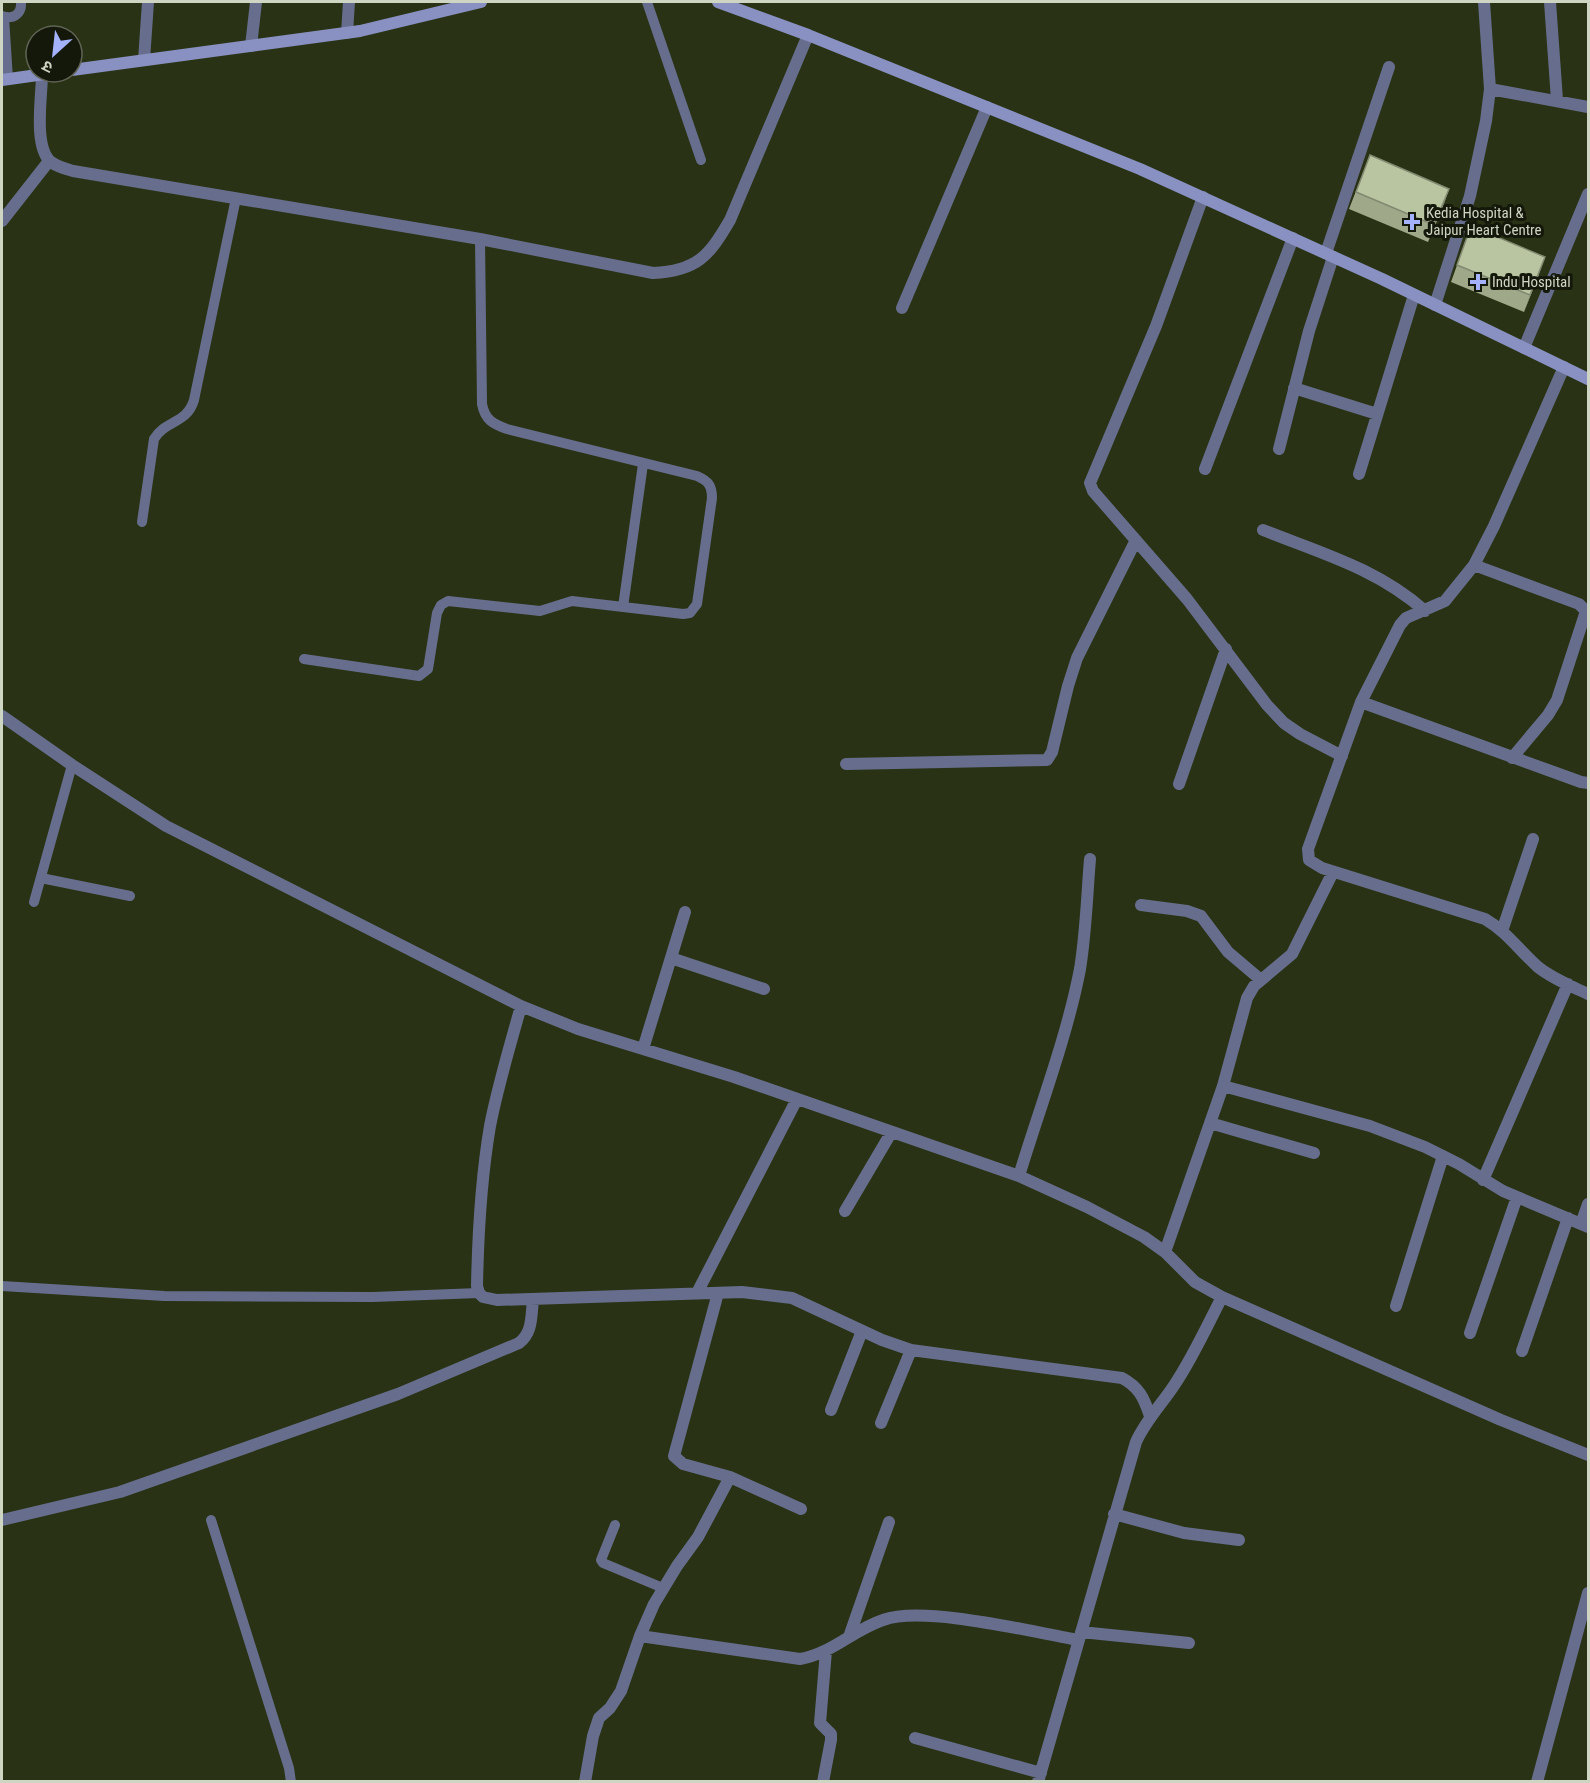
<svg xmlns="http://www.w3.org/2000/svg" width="1590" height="1783" viewBox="0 0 1590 1783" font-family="'Roboto Condensed','Noto Sans Devanagari',sans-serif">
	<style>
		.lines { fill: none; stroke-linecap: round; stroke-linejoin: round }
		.lane { stroke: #676e8d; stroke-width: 10 }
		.street { stroke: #676e8d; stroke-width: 12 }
		.secondary { stroke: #8891c2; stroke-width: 12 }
		.wall { fill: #9fa98a }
		.shaded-wall { fill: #828971 }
		.building { fill: #b9c4a1; stroke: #828971; stroke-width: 1.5 }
		.poi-dot { fill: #a4b2fc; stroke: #14180b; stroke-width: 2 }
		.labels { text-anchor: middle; stroke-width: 6; stroke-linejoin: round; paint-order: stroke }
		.poi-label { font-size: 15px; fill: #cfd5c3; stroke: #14180b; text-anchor: start }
	</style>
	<rect width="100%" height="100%" fill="#293214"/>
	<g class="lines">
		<path class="lane" d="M647,2l54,158
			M2,16c11,4 20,-2 19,-14
			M4,17l4,62
			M142,522l12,-83c11,-19 33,-15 40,-39l42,-202
			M623,607l20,-143
			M304,659l115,17 9,-7 9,-56 4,-8 7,-4 92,10 32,-10 111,13 7,-1 7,-9 15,-106c0,-13 -4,-17 -15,-22l-190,-47c-14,-5 -22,-9 -25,-25l-2,-165
			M41,878l89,18
			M34,902l38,-137
			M2,1286l162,10 209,1 106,-4
			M211,1520l78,248 2,14
			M615,1525l-14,35 2,3 60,25"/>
		<path class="street" d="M1550,2l7,98
			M347,33l2,-31
			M251,46l5,-44
			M144,60l4,-58
			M42,74c0,22 -9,73 9,88 7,5 15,7 22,9l407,68 173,34c44,-2 56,-17 77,-53l78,-185
			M1490,89l98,18
			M1203,197l-47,129 -66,157 3,8 94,108 80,106 17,18 16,11 42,22
			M2,221l47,-60
			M1326,253l63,-186
			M1435,305l35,-109 16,-75 4,-32 -6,-87
			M902,308l85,-201
			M1524,348l64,-154
			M1564,367l-70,159 -20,39 -29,36 -39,17 -6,7 -39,77 -53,147 1,11 13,8 163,51c21,12 35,32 53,48 15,12 33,19 50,27
			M1294,388l83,26
			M1279,449l30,-118 24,-74
			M1205,469l88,-231
			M1359,474l55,-179
			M1263,530c58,23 115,39 162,81
			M1474,565l105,39 7,7 -29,89 -9,15 -36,43
			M1361,702l220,80 7,1
			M2,716l70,49 94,61 355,180 57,23 156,48 285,99 68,31 57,30 21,15 30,30 27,15 279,123 87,35
			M846,764l201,-4 5,-8 16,-66 9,-28 59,-118
			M1179,784l47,-135
			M1141,905l46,6 14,5 27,36 33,28
			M1502,931l31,-92
			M671,958l93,31
			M521,1006c-11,40 -23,79 -31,120 -9,53 -12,107 -13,160l2,7 4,4 14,3 245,-8 50,6 90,42 29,10 211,28c17,9 22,20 28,38
			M643,1049l42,-137
			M1223,1086l147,40 55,21 34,17 44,27 85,36
			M1210,1123l104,30
			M1019,1176c20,-66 48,-139 61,-207 6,-37 7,-74 10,-110
			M1483,1180l85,-196
			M845,1211l46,-78
			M1581,1224l7,-20
			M1165,1252l58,-166 24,-88 7,-12 38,-32 41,-82
			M697,1293l100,-194
			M718,1293l-44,163 9,8 47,13 71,32
			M1396,1306l47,-150
			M1470,1333l47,-136
			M1522,1351l46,-133
			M831,1410l31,-79
			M881,1423l30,-73
			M1114,1514l70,19 55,7
			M2,1520l118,-28 278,-98 121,-51c14,-11 12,-27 14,-43
			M1081,1632l108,11
			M640,1636l160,23c31,-5 53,-29 83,-39 41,-15 149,12 195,20
			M849,1637l40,-115
			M915,1738l126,35
			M585,1782l8,-46 6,-18 11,-10 11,-17 19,-55 14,-32 23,-38 21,-29 32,-60
			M823,1782l8,-42v-6l-11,-11 6,-72
			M1038,1782l98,-340c10,-22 26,-38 39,-58 18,-27 32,-58 47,-87
			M1537,1782l51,-189"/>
		<path class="secondary" d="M718,2l90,33 332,134 242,110 206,100
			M72,70l288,-39 121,-29
			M2,80l57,-8"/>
	</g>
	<path class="wall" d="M1370,155l79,34 -21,53 -79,-33z
		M1471,226l68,48 -15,38 -73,-30z"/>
	<path class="shaded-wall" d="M1449,189l-6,18 -15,35 6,-17z
		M1545,257l-6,17 -15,38 6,-17z"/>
	<path class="building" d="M1370,155l79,34 -15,36 -78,-33z
		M1471,226l74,31 -15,38 -73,-30z"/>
	<g class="poi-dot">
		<path d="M1409 213h6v6h6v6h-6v6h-6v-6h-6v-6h6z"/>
		<path d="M1475 273h6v6h6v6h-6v6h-6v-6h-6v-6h6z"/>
	</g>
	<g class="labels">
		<g class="poi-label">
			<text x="1426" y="218">Kedia Hospital &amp;<tspan x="1426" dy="17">Jaipur Heart Centre</tspan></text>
			<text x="1492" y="287">Indu Hospital</text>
		</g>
	</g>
	<rect width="1590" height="1783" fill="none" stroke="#cfd5c3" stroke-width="6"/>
	<g transform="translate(54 54) rotate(207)"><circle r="28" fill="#14180b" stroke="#5f6455" stroke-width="1.5"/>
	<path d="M0-4.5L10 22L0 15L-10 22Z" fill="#a4b2fc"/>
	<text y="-9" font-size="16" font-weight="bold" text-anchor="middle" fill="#cfd5c3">उ</text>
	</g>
</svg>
